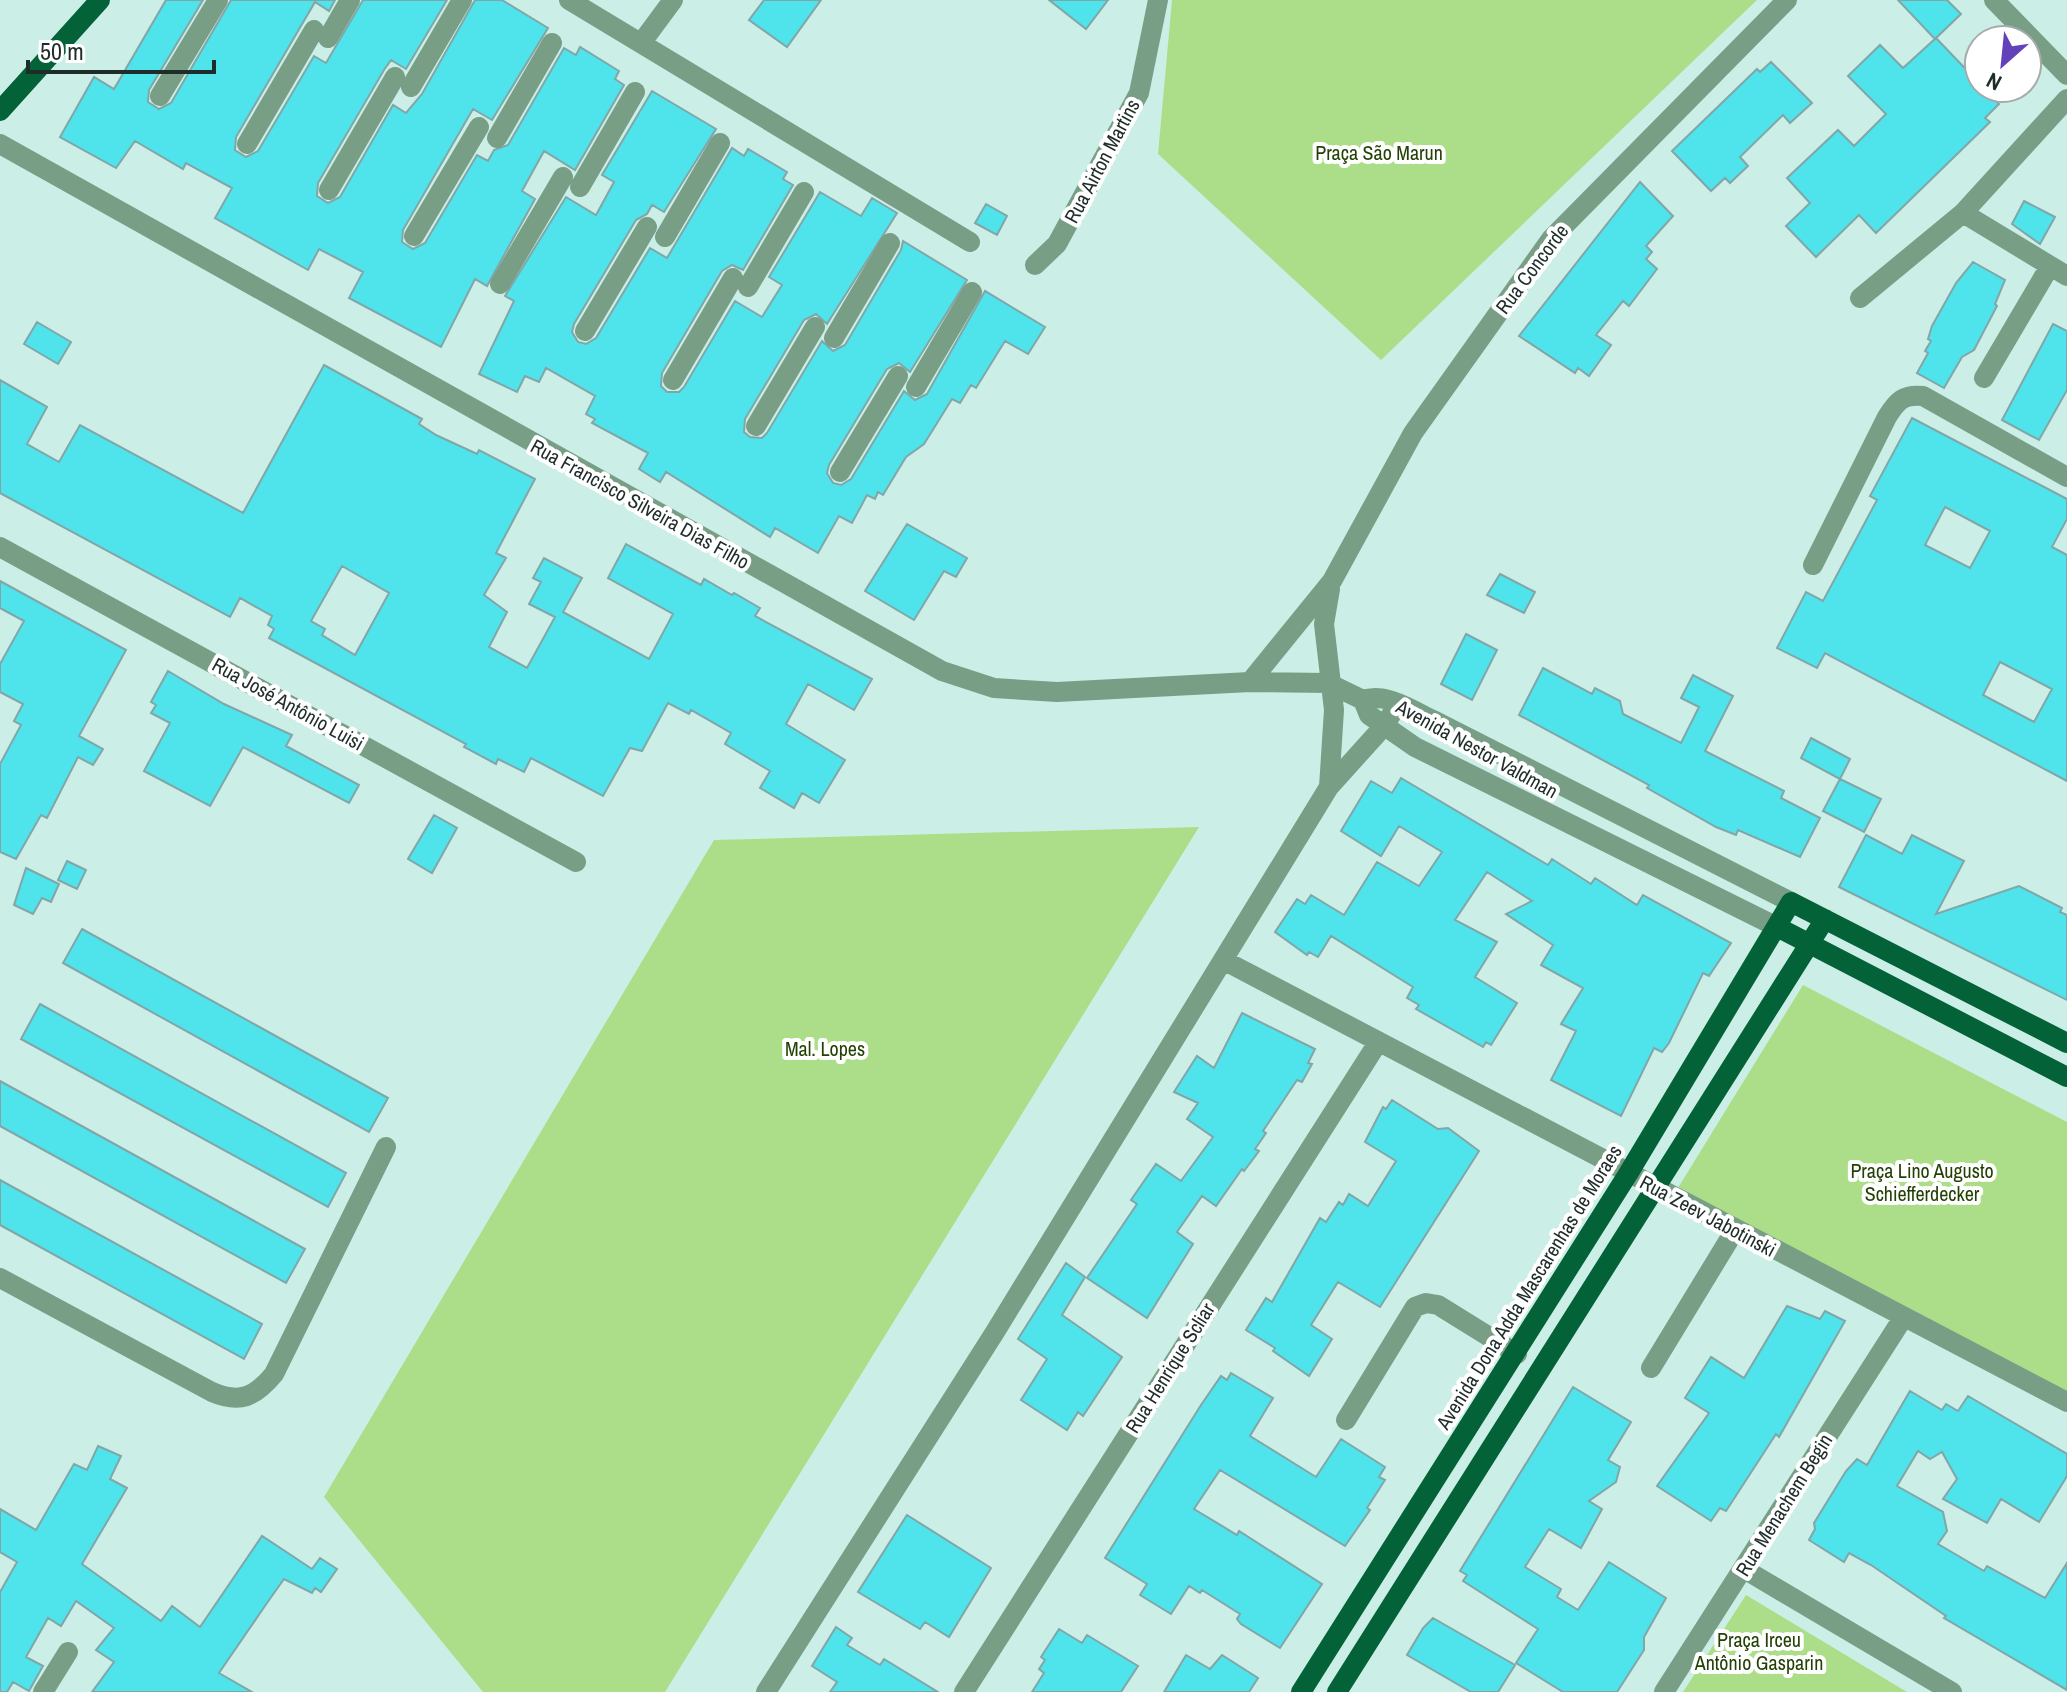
<svg xmlns="http://www.w3.org/2000/svg" width="2067" height="1692" viewBox="0 0 2067 1692" font-family="'Archivo Narrow',sans-serif">
	<style>
		.green { fill: #acde8a }
		.building { fill: #4fe3ec; stroke: #81a6a8; stroke-width: 2; fill-rule: evenodd }
		.lines { fill: none; stroke-linecap: round; stroke-linejoin: round }
		.minor { stroke: #799e86; stroke-width: 20 }
		.major { stroke: #036238; stroke-width: 20 }
		.labels { text-anchor: middle; stroke-width: 8; stroke-linejoin: round; paint-order: stroke }
		.park-label { font-size: 20px; fill: #234105; stroke: #fff }
		.street-label { font-size: 20px; fill: #1f2d2a; stroke: #fff }
	</style>
	<rect width="100%" height="100%" fill="#cbefe6"/>
	<path class="green" d="M1172,0h585l-376,360 -223,-206z
		M1199,827l-534,865h-182l-159,-195 390,-657z
		M1803,985l264,137v274l-391,-205z
		M1746,1595l161,97h-224z"/>
	<path class="building" d="M166,0h37l-54,90 -1,12 11,7 12,-6 60,-103h104l-6,11 -14,-9 -79,135 -1,13 11,7 12,-6 56,-95 12,7 37,-63h84l-41,69 -15,-9 -7,10 -66,113 -1,13 11,7 12,-6 53,-92 13,8 16,-19 53,-94h27l46,28 -56,92 -19,-11 -70,121 -1,12 11,7 12,-6 52,-88 11,6 6,-11 14,-5 56,-97 12,7 4,-8 39,24 -4,8 9,6 -49,85 -31,-19 -22,40 13,8 -48,87 -12,-7 -34,68 -92,-49 14,-26 -44,-23 -11,21 -93,-52 17,-30 -46,-25 -3,6 -48,-28 -19,27 -56,-31 34,-60 20,12z
		M764,0h57l-34,47 -38,-27z
		M1049,0h59l-22,29z
		M1898,0h49l14,14 -26,25z
		M1936,38l43,45v5h5l15,16 -14,14 5,4 -114,111 -17,-18 -43,42 -30,-31 24,-23 -23,-25 51,-48 16,16 32,-32 -38,-38 32,-31 23,23z
		M1771,62l41,41 -22,20 -7,-8 -43,42 8,9 -18,17 -5,-5 -14,13 -39,-40 85,-82 3,3z
		M652,91l64,38 -52,83 -12,-7 -5,9 -11,6 -62,104 -2,8 6,10 8,2 10,-6 54,-90 17,10 65,-110 12,8 4,-7 39,23 -4,7 10,6 -50,85 -11,-5 -10,6 -60,102 -1,13 6,6h12l5,-5 51,-86 27,16 20,-32 -13,-8 51,-85 41,24 11,-18 25,15 -70,111 -11,-10 -12,6 -59,99 -1,13 6,5 12,1 5,-5 55,-92 11,10 12,-6 56,-95 2,-9 64,39 -57,92 -11,-9 -12,6 -58,96 -2,8 6,10 8,2 10,-6 53,-88 11,9 12,-6 58,-103 60,36 -17,27 -23,-13 -29,47 -5,-3 -11,18 -8,-4 -28,45 -18,13 -23,38 -5,-3 -3,7 -8,-4 -15,28 -13,-7 -21,37 -43,-25 -5,9 -104,-65 -6,10 -21,-13 9,-16 -56,-30 3,-4 -9,-5 9,-18 -49,-28 -7,14 -14,-6 -8,16 -38,-18 35,-73 -9,-5 61,-99 30,18 18,-33 -12,-7z
		M1640,182l33,34 -27,30 6,6 -6,7 11,10 -28,37 -6,-5 -27,34 15,10 -22,31 -11,-8 -3,5 -56,-37z
		M2024,201l31,16 -15,27 -28,-20z
		M986,204l21,12 -10,19 -22,-12z
		M1973,262l32,18 -10,24 2,2 -23,44 -12,7 -18,31 -27,-15 11,-20 -3,-2 6,-10 -3,-2 4,-13 24,-43z
		M37,322l34,20 -13,22 -34,-20z
		M2053,324l14,7v59l-28,50 -37,-20z
		M324,365l98,54 -3,5 17,11 41,19 2,-4 56,29 -39,74 10,5 -22,37 23,17 -18,35 38,21 28,-51 -26,-13 12,-22 -8,-4 11,-20 38,20 -19,34 86,47 24,-45 -65,-36 18,-34 75,41 3,-6 28,16 2,-2 26,15 -5,8 117,63 -18,31 -46,-26 -22,40 59,36 -26,43 -17,-10 -8,15 -34,-20 10,-17 -45,-27 6,-11 -40,-23 -2,4 -21,-11 -26,48 -12,-3 -27,48 -72,-38 -7,14 -26,-13 -2,5 -32,-17 2,-3 -197,-106 5,-9 -6,-4 4,-9 -32,-18 -10,19 -230,-124v-113l47,27 -20,37 32,18 21,-37 163,88zM342,566l47,27 -34,62 -33,-20 3,-6 -14,-8z
		M1912,418l155,81v20l-15,28 15,8v226l-242,-128 -8,15 -40,-20 29,-56 17,9 54,-101 -7,-4zM1945,507l45,24 -20,37 -45,-23zM2000,662l52,27 -18,33 -51,-27z
		M907,524l60,34 -11,19 -12,-6 -30,49 -49,-29z
		M1500,574l35,18 -11,21 -37,-18z
		M0,581l126,69 -47,86 24,13 -10,16 -15,-8 -31,61 -6,-3 -25,44 -16,-7v-88l21,-39 -7,-4 9,-17 -23,-12v-28l24,-43 -24,-13z
		M1466,634l31,16 -25,50 -31,-16z
		M1543,668l49,26 3,-6 25,13 3,13 58,29 18,-36 -18,-9 12,-23 40,21 -28,55 79,40 -3,7 39,20 -20,39 -62,-27 -2,5 -20,-8 -69,-39 2,-3 -130,-70z
		M168,671l56,33 68,31 -6,11 73,39 -10,18 -106,-56 -33,59 -66,-35 26,-48 -19,-10 5,-8 -5,-3z
		M1811,738l39,21 -10,20 41,20 -17,33 -41,-21 17,-32 -39,-21z
		M1401,778l147,87 4,-6 39,25 4,-6 42,27 6,-10 88,48 -22,33 -6,-3 -34,70 -7,9 -8,-4 -33,68 -70,-36 25,-49 -15,-7 22,-36 -42,-23 12,-20 -47,-31 26,-13 -45,-29 -32,48 42,22 -22,35 42,26 -26,42 -5,-3 -3,5 -67,-38 3,-4 -12,-7 6,-11 -82,-51 -13,21 -9,-5 -2,3 -32,-23 22,-33 8,5 6,-9 33,20 33,-53 42,24 23,-34 -43,-26 -18,30 -40,-25 30,-50 21,12z
		M434,815l23,13 -25,45 -24,-14z
		M1866,835l36,19 10,-19 52,26 -28,53 83,-28 43,22 -2,4 7,3v85l-228,-113z
		M67,861l19,9 -9,19 -19,-9z
		M26,868l33,16 -8,18 -9,-4 -9,16 -19,-9z
		M82,929l306,169 -19,34 -306,-169z
		M40,1004l306,169 -18,34 -307,-168z
		M1242,1013l73,36 -7,14 4,1 -10,18 -5,-2 -34,51 3,2 -11,16 4,2 -15,20 -2,-2 -26,37 -14,-10 -25,36 16,12 -46,74 -60,-40 50,-74 -6,-4 25,-36 25,17 32,-44 -26,-18 11,-16 -24,-11 23,-36 17,12z
		M0,1081l305,168 -19,34 -286,-157z
		M1392,1100l46,29 10,-1 31,23 -99,156 -42,-25 -27,43 21,14 -23,37 -36,-25 2,-3 -29,-18 20,-32 6,4 48,-84 6,4 13,-20 4,3 6,-11 19,12 28,-45 -31,-19 18,-35 3,2z
		M0,1180l262,144 -18,35 -244,-134z
		M1066,1263l19,14 -23,38 60,42 -39,59 -5,-4 -11,18 -46,-30 26,-41 -29,-20z
		M1787,1306l33,13 5,-8 20,10 -66,116 -3,-3 -50,77 -6,-3 -9,13 -54,-35 52,-73 -24,-15 26,-41 33,21z
		M1231,1373l42,25 -23,38 66,41 25,-38 44,28 -6,10 6,3 -18,28 3,2 -25,36 -125,-76 -26,39 43,26 2,-4 83,53 -42,64 -39,-24 -4,-5 3,-5 -38,-24 -2,3 -11,-7 -18,28 -31,-19 7,-11 -42,-26 96,-153 20,-29 6,4z
		M1573,1387l58,35 -23,38 12,7 -4,15 -27,19 13,8 -21,39 -32,-19 -24,38 36,22 -4,8 21,13 31,-48 57,36 -22,39v13l-27,42h-54l-47,-29 22,-34 -75,-48 4,-6 -7,-4z
		M1910,1391l32,19 4,-6 12,7 10,-15 99,58v22l-28,46 -38,-23 -14,24 -44,-24 14,-20 -15,-27 -12,7 -12,-8 -21,35 46,26 4,19 -9,13 46,27 3,-5 58,32 22,-35v127l-123,-72 2,-2 -75,-51 -22,-12 -5,9 -35,-22 6,-11 -1,-6 32,-52 11,-12 10,6z
		M98,1446l23,10 -11,23 17,9 -45,76 79,57 11,-15 28,21 62,-91 50,33 8,-11 17,11 -16,23 -6,-4 -3,5 -28,-14 -17,24 -48,70 33,19h-160l22,-30 -18,-12 18,-22 -38,-27 -15,25 -13,-8 -22,39 17,9 -14,25 -16,-9 -6,10h-7v-100l17,-30 -17,-10v-43l36,21 38,-66 13,6z
		M907,1515l84,53 -42,69 -24,-15 -5,7 -62,-37z
		M1433,1618l82,47 -17,27h-27l-64,-37 16,-27z
		M836,1627l16,11 -5,7 33,20 4,-6 54,33h-108l7,-10 -25,-16z
		M1059,1629l23,14 5,-8 51,31 -17,26h-89l12,-19 -5,-4 6,-9 -4,-3z
		M1186,1655l24,14 12,-14 36,23 -9,14h-85z"/>
	<g class="lines">
		<path class="minor" d="M569,0l401,242
			M1994,0l73,75
			M328,38l22,-38
			M642,42l31,-42
			M411,87l51,-87
			M160,96l58,-96
			M497,138l55,-95
			M0,144l942,527 52,17 63,4 193,-10 78,1 35,17
			M247,144l67,-114
			M580,187l55,-95
			M329,190l66,-113
			M1963,213l104,63
			M414,236l65,-109
			M665,237l55,-94
			M1035,265l22,-21 82,-151 19,-93
			M500,284l63,-107
			M748,287l56,-95
			M1860,298l103,-85 104,-114
			M585,331l62,-104
			M834,338l56,-95
			M1984,378l66,-112
			M673,380l60,-102
			M916,387l56,-95
			M756,426l59,-99
			M840,472l58,-96
			M0,547l576,315
			M1813,565l74,-148c10,-16 16,-23 36,-21l144,81
			M1250,682l82,-101 81,-148 138,-194 236,-239
			M1363,700l6,15 46,32 362,180
			M1363,700c23,-8 49,10 70,20l358,182
			M1329,787l5,-77 -10,-86 6,-35
			M1223,960l844,442
			M0,1278l212,114c28,12 43,5 62,-18l112,-227
			M1651,1368l84,-138
			M1346,1420l69,-113 11,-4 12,2 79,49
			M1744,1569l208,123
			M43,1692l25,-40
			M766,1692l229,-360 334,-545 55,-61 14,-22
			M964,1692l413,-648
			M1664,1692l239,-374"/>
		<path class="major" d="M0,111l100,-111
			M1777,927l290,150
			M1301,1692l327,-518 163,-272 276,141
			M1337,1692l488,-773"/>
	</g>
	<g class="labels">
		<g class="park-label">
			<text x="1379" y="160">Praça São Marun</text>
			<text x="825" y="1056">Mal. Lopes</text>
			<text x="1922" y="1178">Praça Lino Augusto<tspan x="1922" dy="23">Schiefferdecker</tspan></text>
			<text x="1759" y="1647">Praça Irceu<tspan x="1759" dy="23">Antônio Gasparin</tspan></text>
		</g>
		<g class="street-label">
			<text transform="translate(1102 161) rotate(-62)" y="7">Rua Airton Martins</text>
			<text transform="translate(1532 269) rotate(-53)" y="7">Rua Concorde</text>
			<text transform="translate(640 504) rotate(29)" y="7">Rua Francisco Silveira Dias Filho</text>
			<text transform="translate(288 704) rotate(29)" y="7">Rua José Antônio Luisi</text>
			<text transform="translate(1477 749) rotate(29)" y="7">Avenida Nestor Valdman</text>
			<text transform="translate(1708 1216) rotate(28)" y="7">Rua Zeev Jabotinski</text>
			<text transform="translate(1529 1287) rotate(-58)" y="7">Avenida Dona Adda Mascarenhas de Moraes</text>
			<text transform="translate(1170 1368) rotate(-58)" y="7">Rua Henrique Scliar</text>
			<text transform="translate(1784 1505) rotate(-58)" y="7">Rua Menachem Begin</text>
		</g>
	</g>
	<g transform="translate(2003 64) rotate(207)"><circle r="38" fill="#ffffff" stroke="#a5abaa" stroke-width="2"/>
	<path d="M0-6L14 30L0 20L-14 30Z" fill="#6341ba"/>
	<text y="-12" font-size="22" font-weight="bold" text-anchor="middle" fill="#1f2d2a">N</text>
	</g>
	<path d="M28 60v12h186v-12" fill="none" stroke="#1f2d2a" stroke-width="4"/>
	<text x="40" y="60" font-size="24" fill="#1f2d2a" stroke="#ffffff" stroke-width="6" paint-order="stroke">50 m</text>
</svg>
